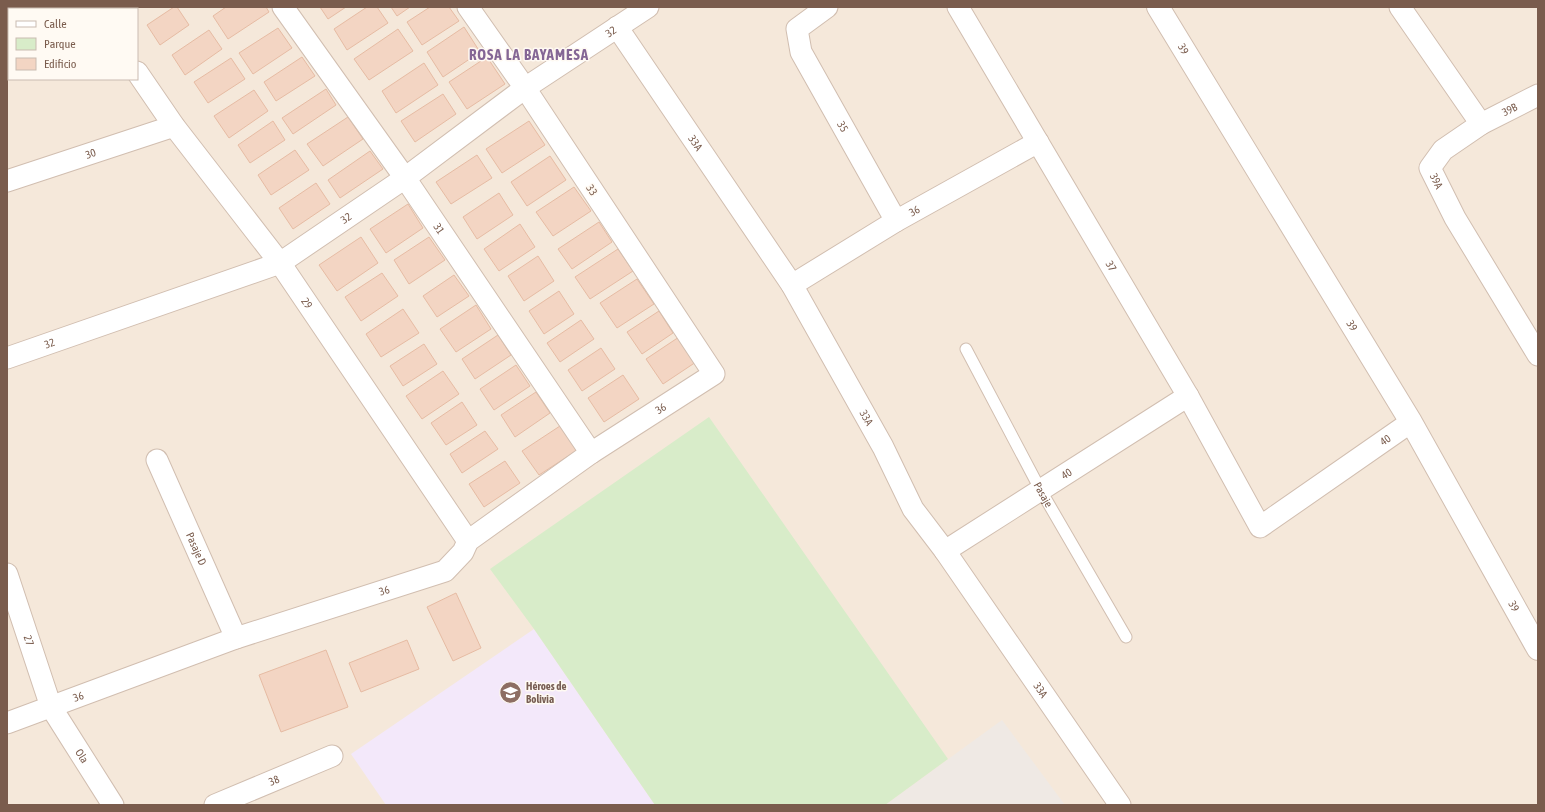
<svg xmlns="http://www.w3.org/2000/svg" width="1545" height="812" viewBox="0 0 1545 812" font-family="'Asap Condensed',sans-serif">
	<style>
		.residential { fill: #f5e8da; fill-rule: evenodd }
		.industrial { fill: #efe9e4 }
		.education { fill: #f3e8fa }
		.green { fill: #d8ecc9 }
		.building { fill: #f3d5c3; stroke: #e6bba3 }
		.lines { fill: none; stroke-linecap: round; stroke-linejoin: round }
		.service-casing { stroke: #d1beb0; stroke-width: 13 }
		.minor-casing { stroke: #d1beb0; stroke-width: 23 }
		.tertiary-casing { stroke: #d1beb0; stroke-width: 24 }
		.service { stroke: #fff; stroke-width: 11 }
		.minor { stroke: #fff; stroke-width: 21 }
		.tertiary { stroke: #fff; stroke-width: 22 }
		.labels { text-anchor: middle; stroke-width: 3; stroke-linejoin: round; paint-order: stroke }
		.street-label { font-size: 11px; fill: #7a5c4d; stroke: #fffaf3 }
		.education-label { font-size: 11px; font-weight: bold; fill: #785e54; stroke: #fffaf3; text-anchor: start }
		.district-label { font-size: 15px; font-weight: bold; letter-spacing: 1px; fill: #846695; stroke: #fffaf3 }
	</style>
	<rect width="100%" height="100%" fill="#fdf6ec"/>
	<path class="residential" d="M7,7h1531v798h-1531zM9,9h128v70h-128z"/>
	<path class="industrial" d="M1002,720l63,85h-180z"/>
	<path class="education" d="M534,629l121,176h-269l-35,-51z"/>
	<path class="green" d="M709,417l239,342 -63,46h-230l-121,-176 -44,-60z"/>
	<path class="building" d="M174,7h3l12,18 -29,20 -13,-20z
		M226,7h40l3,5 -41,27 -15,-23z
		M320,7h26l-18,12z
		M367,7h10l11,16 -41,27 -13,-21z
		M391,7h19l-13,9z
		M430,7h19l10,14 -37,24 -15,-23z
		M464,27l16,25 -37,25 -16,-25z
		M278,28l14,20 -39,26 -14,-21z
		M398,29l15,22 -44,29 -15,-21z
		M209,30l13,19 -37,26 -13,-20z
		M302,57l13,19 -39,25 -12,-19z
		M487,57l18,27 -38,25 -18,-27z
		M231,58l14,21 -37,24 -14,-21z
		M424,63l14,22 -42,28 -14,-22z
		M326,89l10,16 -43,29 -11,-16z
		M254,90l14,21 -39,27 -15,-22z
		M443,94l13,20 -41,28 -14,-21z
		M348,117l15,22 -40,27 -16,-22z
		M273,121l12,19 -35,23 -12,-18z
		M529,121l16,24 -43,28 -16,-24z
		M295,150l14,20 -38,25 -13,-20z
		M370,151l13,18 -43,29 -12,-18z
		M477,155l15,23 -41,26 -15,-22z
		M550,156l16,24 -39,26 -16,-24z
		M316,183l14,21 -37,25 -14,-21z
		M574,187l17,24 -38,25 -17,-24z
		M499,193l14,22 -36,24 -14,-22z
		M408,204l15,24 -37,25 -16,-24z
		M599,222l13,20 -40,27 -14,-20z
		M520,224l15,23 -36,24 -15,-22z
		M361,237l17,26 -41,28 -18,-26z
		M429,237l16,23 -36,24 -15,-24z
		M618,249l15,22 -43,28 -15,-22z
		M538,256l16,25 -30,20 -16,-25z
		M382,273l16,23 -37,25 -16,-24z
		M454,275l15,21 -32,21 -14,-21z
		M637,279l17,25 -37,24 -17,-25z
		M559,291l15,23 -30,20 -15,-23z
		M476,305l15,24 -35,23 -16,-23z
		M403,309l16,24 -38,24 -15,-23z
		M659,311l14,22 -31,21 -15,-22z
		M581,320l13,19 -34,23 -13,-19z
		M498,335l13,20 -36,24 -13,-20z
		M679,337l17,25 -33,22 -17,-25z
		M424,344l13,20 -34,22 -13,-20z
		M601,348l14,21 -33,22 -14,-21z
		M516,365l14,21 -36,24 -14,-21z
		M443,371l16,23 -37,25 -16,-23z
		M623,375l16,24 -35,23 -16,-24z
		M536,392l14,21 -35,24 -14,-22z
		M462,402l15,23 -31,20 -15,-22z
		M563,424l16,25 -40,26 -17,-24z
		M485,431l13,18 -36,24 -12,-19z
		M505,461l15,22 -36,24 -15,-23z
		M456,593l25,55 -28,13 -26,-54z
		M407,640l12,29 -58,23 -12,-29z
		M326,650l22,57 -67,25 -22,-57z"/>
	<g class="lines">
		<defs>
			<g id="service">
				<path id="s1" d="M966,349l74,140 86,148"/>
			</g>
			<g id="minor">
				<path d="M93,7l2,2"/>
				<path id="s2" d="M283,7l122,171 186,275"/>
				<path id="s3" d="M827,7l-30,22 4,23 95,169"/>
				<path id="s4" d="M958,7l230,389 72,131 151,-105"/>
				<path id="s5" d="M1400,7l81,117 -38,26 -13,18 25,50 83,137"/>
				<path id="s6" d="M617,27l175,258 91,162 30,62 32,42 175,254"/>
				<path id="s7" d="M137,72l37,54 106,137 188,278"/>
				<path id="s8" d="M1481,124l57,-29"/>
				<path id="s9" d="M7,181l167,-55"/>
				<path id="s10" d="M792,285l104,-64 142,-79"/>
				<path id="s11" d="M7,358l273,-95 125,-85 120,-90 123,-81"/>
				<path id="s12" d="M157,460l79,178"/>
				<path id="s13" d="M945,551l243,-155"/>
				<path id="s14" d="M7,574l44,133 62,98"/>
				<path id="s15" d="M7,723l229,-85 209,-67 18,-19 5,-11 123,-88 123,-79 -189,-286 -57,-81"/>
				<path id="s16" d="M215,805l117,-49"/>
			</g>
			<g id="tertiary">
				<path id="s17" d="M1158,7l253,415 127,227"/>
			</g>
		</defs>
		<use href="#service" class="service-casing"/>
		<use href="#minor" class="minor-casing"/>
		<use href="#tertiary" class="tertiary-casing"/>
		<use href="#service" class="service"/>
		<use href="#minor" class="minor"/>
		<use href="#tertiary" class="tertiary"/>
	</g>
	<defs>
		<symbol id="school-disc" viewBox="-11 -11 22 22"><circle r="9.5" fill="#8d6e63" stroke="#fffaf3"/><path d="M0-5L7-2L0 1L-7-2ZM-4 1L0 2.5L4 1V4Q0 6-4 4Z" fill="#fff"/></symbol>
	</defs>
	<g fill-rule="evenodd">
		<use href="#school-disc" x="498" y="680" width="25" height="25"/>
	</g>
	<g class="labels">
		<g class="street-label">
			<text dy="4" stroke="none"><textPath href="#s11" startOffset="693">32</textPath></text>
			<text dy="4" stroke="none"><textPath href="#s17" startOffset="49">39</textPath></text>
			<text dy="4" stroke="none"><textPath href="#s8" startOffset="32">39B</textPath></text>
			<text dy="4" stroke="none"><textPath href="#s3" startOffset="146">35</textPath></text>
			<text dy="4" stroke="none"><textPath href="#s6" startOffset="140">33A</textPath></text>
			<text dy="4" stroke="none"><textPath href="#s9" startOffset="88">30</textPath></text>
			<text dy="4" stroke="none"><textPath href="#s5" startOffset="225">39A</textPath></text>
			<text transform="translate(592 190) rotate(57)" y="4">33</text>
			<text dy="4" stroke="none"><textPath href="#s10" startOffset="143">36</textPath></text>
			<text dy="4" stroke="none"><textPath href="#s11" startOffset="369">32</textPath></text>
			<text dy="4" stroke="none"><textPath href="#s2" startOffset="271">31</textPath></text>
			<text dy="4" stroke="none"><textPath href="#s4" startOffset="301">37</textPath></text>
			<text dy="4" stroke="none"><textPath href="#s7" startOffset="287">29</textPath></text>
			<text dy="4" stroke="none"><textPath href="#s17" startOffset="373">39</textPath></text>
			<text dy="4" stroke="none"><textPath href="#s11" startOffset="45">32</textPath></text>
			<text dy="4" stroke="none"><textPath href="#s15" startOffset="736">36</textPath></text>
			<text dy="4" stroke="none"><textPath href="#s6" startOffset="464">33A</textPath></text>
			<text dy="4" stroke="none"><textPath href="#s4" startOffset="754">40</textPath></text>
			<text dy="4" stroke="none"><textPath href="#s13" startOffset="144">40</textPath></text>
			<text dy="4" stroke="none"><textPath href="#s1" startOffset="165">Pasaje</textPath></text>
			<text dy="4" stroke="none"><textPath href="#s12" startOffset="97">Pasaje D</textPath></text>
			<text dy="4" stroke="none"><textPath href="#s15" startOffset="400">36</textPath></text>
			<text dy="4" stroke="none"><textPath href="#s17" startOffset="697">39</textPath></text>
			<text dy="4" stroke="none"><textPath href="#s14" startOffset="70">27</textPath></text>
			<text dy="4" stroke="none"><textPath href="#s6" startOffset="788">33A</textPath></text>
			<text dy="4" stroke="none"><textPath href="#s15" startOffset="76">36</textPath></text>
			<text dy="4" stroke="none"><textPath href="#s14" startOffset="198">Ola</textPath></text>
			<text dy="4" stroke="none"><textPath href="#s16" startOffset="64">38</textPath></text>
		</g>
		<g class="education-label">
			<text x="526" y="690">Héroes de<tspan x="526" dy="13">Bolivia</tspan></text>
		</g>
		<g class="district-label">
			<text x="529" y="60">ROSA LA BAYAMESA</text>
		</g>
	</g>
	<rect width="1545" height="812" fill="none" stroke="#7a5c4d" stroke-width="16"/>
	<rect x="8" y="8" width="130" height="72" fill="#fffaf3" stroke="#cabbb1"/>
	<rect x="16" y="21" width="20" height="6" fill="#ffffff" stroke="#cabbb1"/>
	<text x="44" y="28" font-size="12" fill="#7a5c4d">Calle</text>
	<rect x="16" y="38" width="20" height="12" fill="#d8ecc9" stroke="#cabbb1"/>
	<text x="44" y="48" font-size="12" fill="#7a5c4d">Parque</text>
	<rect x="16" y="58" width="20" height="12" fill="#f3d5c3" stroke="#cabbb1"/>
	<text x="44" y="68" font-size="12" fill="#7a5c4d">Edificio</text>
</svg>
